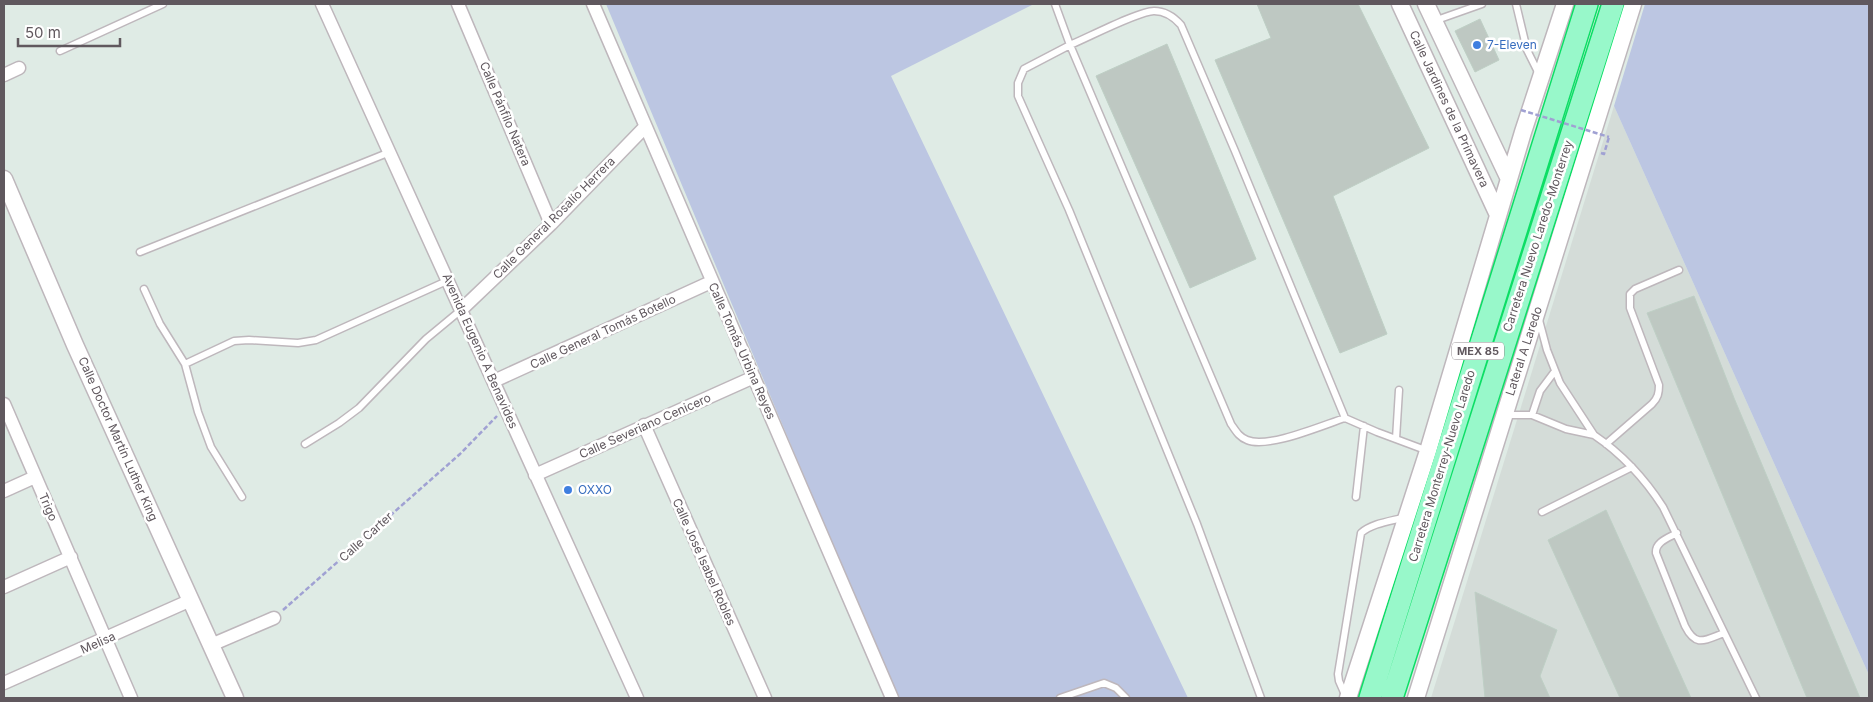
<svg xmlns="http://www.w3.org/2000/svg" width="1873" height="702" viewBox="0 0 1873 702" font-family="Inter,sans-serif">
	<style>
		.industrial { fill: #d4dcd8 }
		.green { fill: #bcc6e2 }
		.building { fill: #bec8c2; stroke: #becfc5 }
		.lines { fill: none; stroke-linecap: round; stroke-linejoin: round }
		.service-casing { stroke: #beb7bc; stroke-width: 9 }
		.minor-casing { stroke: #beb7bc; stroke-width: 15 }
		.tertiary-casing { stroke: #beb7bc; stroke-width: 19 }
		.trunk-casing { stroke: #0cde65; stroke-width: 24 }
		.path { stroke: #a0a1d3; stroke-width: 2.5; stroke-dasharray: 5 2.5; stroke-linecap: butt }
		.service { stroke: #fff; stroke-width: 6 }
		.minor { stroke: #fff; stroke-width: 12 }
		.tertiary { stroke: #fff; stroke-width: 16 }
		.trunk { stroke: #98f8ca; stroke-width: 21 }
		.path-bridge { stroke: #a0a1d3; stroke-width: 2.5; stroke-dasharray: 5 2.5; stroke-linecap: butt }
		.shop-dot { fill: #3f7fe0; stroke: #fff; stroke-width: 2 }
		.labels { text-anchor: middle; stroke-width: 5; stroke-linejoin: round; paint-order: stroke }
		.shield { fill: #fff; stroke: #908a8e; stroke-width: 1 }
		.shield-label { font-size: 11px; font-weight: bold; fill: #60585e }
		.shop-label { font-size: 12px; fill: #366cbe; stroke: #fff; text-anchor: start }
		.street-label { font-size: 12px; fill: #60585e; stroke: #fff }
	</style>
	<rect width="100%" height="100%" fill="#dfebe5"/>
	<path class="industrial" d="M1614,106l255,569v23h-438z"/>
	<path class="green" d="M606,4h428l-143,72 297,622h-291z
		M1645,4h224v671l-255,-569z"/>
	<path class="building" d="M1257,4h101l71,144 -96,48 54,138 -47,19 -125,-293 56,-22z
		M1480,19l19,41 -24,12 -20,-41z
		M1167,44l89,215 -66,29 -94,-212z
		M1694,296l40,102 126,300h-53l-160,-385z
		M1606,510l85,188h-71l-72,-158z
		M1475,592l82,38 -17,46 10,22h-65z"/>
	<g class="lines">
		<defs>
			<path id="service" d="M1055,4l15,41 -46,24 -6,14v13l51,114 128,314 64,174
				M1516,4l11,46 13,26
				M1434,21l48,-17
				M60,51l103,-47
				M140,252l250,-100
				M144,289l16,35 25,40 49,-23 15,-1 49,3 18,-3 133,-60
				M185,364l13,48 13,35 31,50
				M1505,415h27l34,14 28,6 -34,-52 -13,-33 -8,-30
				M1532,415l8,-24 15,-20
				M1345,418l-110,-267 -54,-126c-7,-8 -16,-14 -27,-14 -15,0 -67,27 -84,34l161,379c5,7 8,13 16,16 21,9 76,-15 98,-22l32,14 51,19
				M1594,435c28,19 51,44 69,72l93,191
				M1396,439l3,-49
				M305,444l34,-21 20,-15 67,-69 35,-29
				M1606,444l46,-40c6,-6 7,-11 7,-19l-29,-77v-14l5,-5 44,-19
				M1356,497l8,-71
				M1542,512l90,-45
				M1677,533c-9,5 -22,9 -21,20l29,73c11,22 20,14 39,7
				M1346,697l-7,-16 -1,-7 23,-141c11,-10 31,-12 45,-16
				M1060,698l44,-15 12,5 10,10"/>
			<path id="minor" d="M322,4l315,694
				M458,4l93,220
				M593,4l299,694
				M4,75l15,-7
				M462,309l89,-85 94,-97
				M494,381l217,-99
				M4,404l127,294
				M644,425l121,273
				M535,475l219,-98
				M4,491l31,-14
				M4,587l67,-30
				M211,645l63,-27
				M4,683l187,-83"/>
			<path id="tertiary" d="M1400,4l98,211
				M1426,4l83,175
				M4,179l71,166 160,353
				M1348,698l80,-247 95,-319 42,-128
				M1416,698l217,-694"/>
			<path id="trunk" d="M1370,698l217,-694
				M1392,698l221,-694"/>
		</defs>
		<use href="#service" class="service-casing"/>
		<use href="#minor" class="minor-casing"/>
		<use href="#tertiary" class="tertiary-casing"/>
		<use href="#trunk" class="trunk-casing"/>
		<path class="path" d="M1601,153l3,1 5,-17
			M283,610l177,-156 37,-38"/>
		<use href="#service" class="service"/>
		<use href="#minor" class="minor"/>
		<use href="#tertiary" class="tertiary"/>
		<use href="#trunk" class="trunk"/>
		<path class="path-bridge" d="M1521,110l88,27"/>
	</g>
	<g class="shop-dot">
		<circle cx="1477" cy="45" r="5"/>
		<circle cx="568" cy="490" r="5"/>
	</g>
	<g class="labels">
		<rect class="shield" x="1452" y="342.5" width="52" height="17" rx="4"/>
		<g class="shield-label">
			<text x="1478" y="355">MEX 85</text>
		</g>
		<g class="shop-label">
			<text x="1487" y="49">7-Eleven</text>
			<text x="578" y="494">OXXO</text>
		</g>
		<g class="street-label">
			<text transform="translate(1449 109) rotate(65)" y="4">Calle Jardines de la Primavera</text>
			<text transform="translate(505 114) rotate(67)" y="4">Calle Pánfilo Natera</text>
			<text transform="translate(554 218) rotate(-45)" y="4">Calle General Rosalío Herrera</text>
			<text transform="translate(1538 236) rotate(-72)" y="4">Carretera Nuevo Laredo-Monterrey</text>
			<text transform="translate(603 332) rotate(-25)" y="4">Calle General Tomás Botello</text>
			<text transform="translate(480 351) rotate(66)" y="4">Avenida Eugenio A Benavides</text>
			<text transform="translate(742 351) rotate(66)" y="4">Calle Tomás Urbina Reyes</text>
			<text transform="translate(1524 351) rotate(-72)" y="4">Lateral A Laredo</text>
			<text transform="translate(645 426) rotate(-24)" y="4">Calle Severiano Cenicero</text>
			<text transform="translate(118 439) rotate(66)" y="4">Calle Doctor Martín Luther King</text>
			<text transform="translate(1442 466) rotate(-73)" y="4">Carretera Monterrey-Nuevo Laredo</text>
			<text transform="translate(48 507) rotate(66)" y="4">Trigo</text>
			<text transform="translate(366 537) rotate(-42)" y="4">Calle Carter</text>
			<text transform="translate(704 562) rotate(66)" y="4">Calle José Isabel Robles</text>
			<text transform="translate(98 643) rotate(-24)" y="4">Melisa</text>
		</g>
	</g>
	<rect width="1873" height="702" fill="none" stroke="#60585e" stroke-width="10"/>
	<path d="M18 38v8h102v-8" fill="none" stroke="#60585e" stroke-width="2.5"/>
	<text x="25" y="38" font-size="15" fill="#60585e" stroke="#ffffff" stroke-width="4" paint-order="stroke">50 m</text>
</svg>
